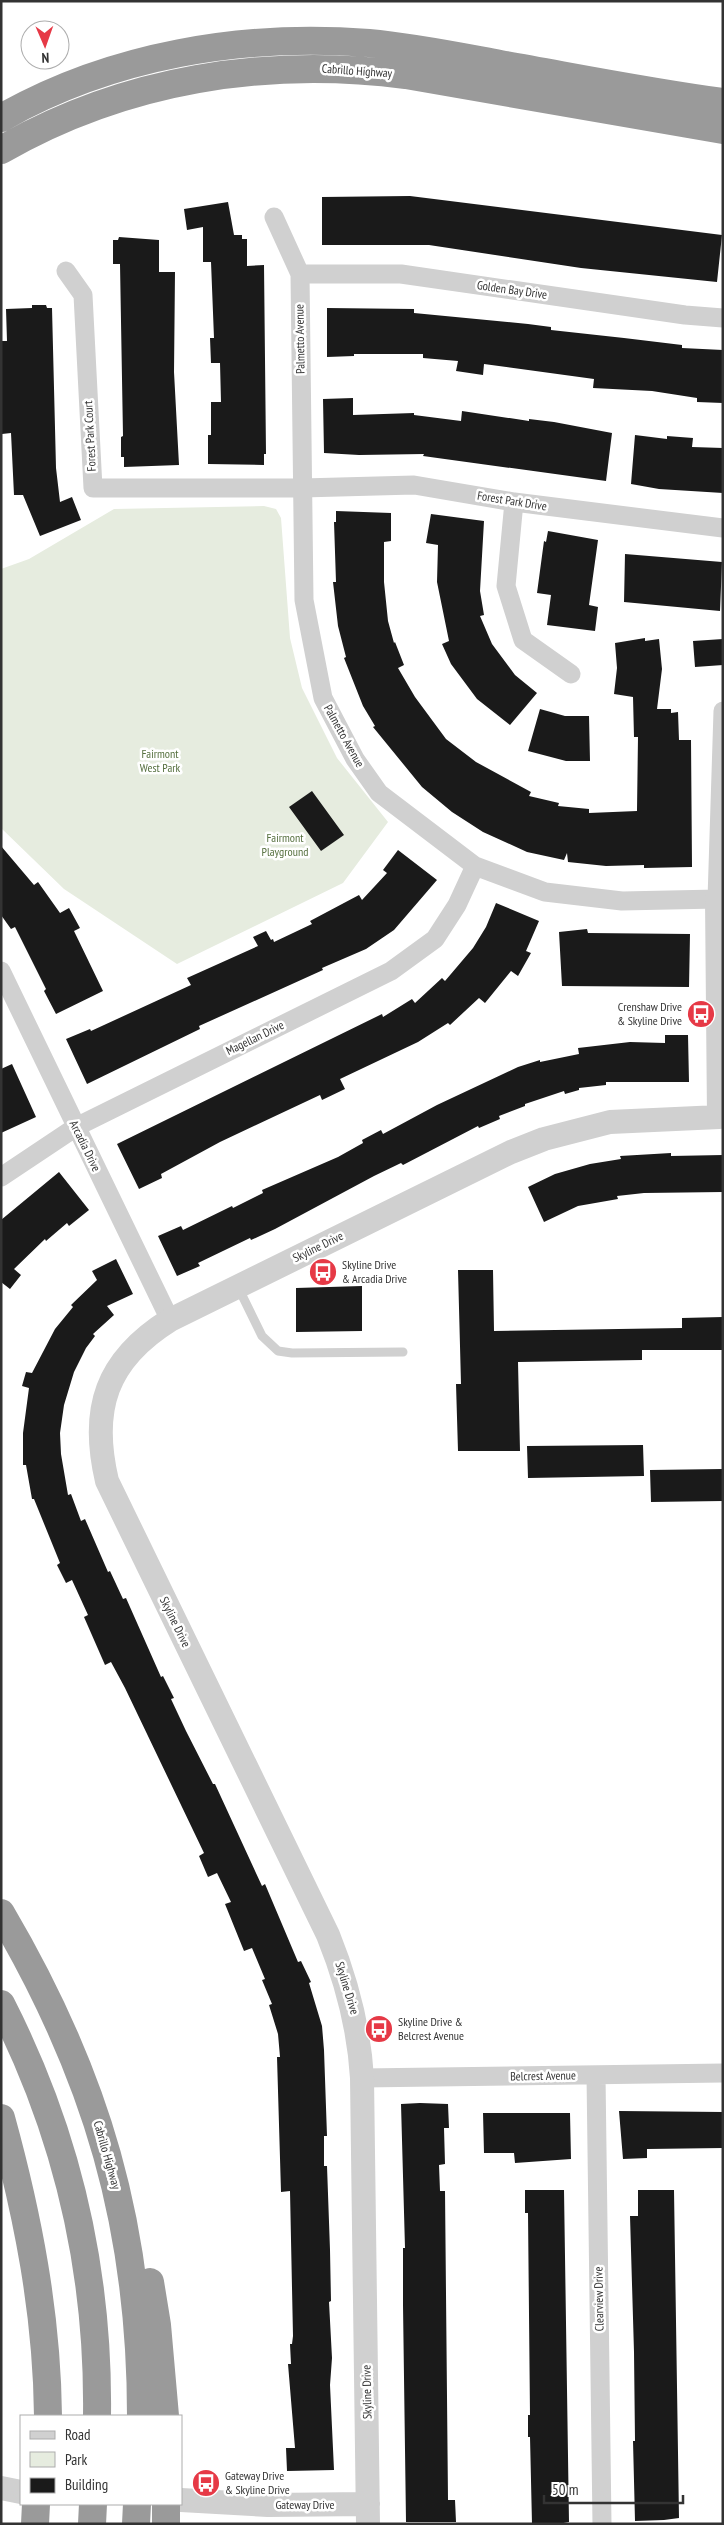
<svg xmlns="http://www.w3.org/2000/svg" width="724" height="2525" viewBox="0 0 724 2525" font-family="'PT Sans Narrow',sans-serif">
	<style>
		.green { fill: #e6ecdf }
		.building { fill: #1a1a1a }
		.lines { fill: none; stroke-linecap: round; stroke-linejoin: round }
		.service { stroke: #d0d0d0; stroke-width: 9 }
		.minor { stroke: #d0d0d0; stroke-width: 19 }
		.tertiary { stroke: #d0d0d0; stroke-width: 24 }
		.motorway { stroke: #9a9a9a; stroke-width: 28 }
		.labels { text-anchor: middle; stroke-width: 5; stroke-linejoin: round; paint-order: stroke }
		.street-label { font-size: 12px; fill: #333; stroke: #fff }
		.park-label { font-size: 12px; fill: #56703f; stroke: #fff }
		.poi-label { font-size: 12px; fill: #333; stroke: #fff; text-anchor: start }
	</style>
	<rect width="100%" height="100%" fill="#fff"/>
	<path class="green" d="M264,506l12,3 5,9 9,120 12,50 35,70 51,64 -45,61 -166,81 -113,-75 -63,-61v-259l28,-10 85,-50z"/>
	<path class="building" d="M410,196l312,39 -5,47 -136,-14 -152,-23h-107v-48z
		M228,202l6,33h8v4h5v27l17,-1 2,189h-2v11l-56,-1v-29h3v-33h10l-1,-39h-9l-1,-25h4l-3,-76h-8v-35l-16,3 -3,-21z
		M119,237l40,3v32h16l-1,100 5,93 -55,2v-10h-3v-20l2,-1 -3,-172h-7v-24h5z
		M32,305h14l1,3h5l4,160 4,34 12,-5 9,23 -41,16 -17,-41h-9l-3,-62 -9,1 -1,-93h6l-1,-32 26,-1z
		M327,308l87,1v4l114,11 23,3v3l73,8 58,7v3l41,2v53l-26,-1v-4l-45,-7 -59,-3 1,-9 -110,-15 -1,11 -27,-4 2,-10 -35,-3v-4h-69v2l-27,1z
		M353,398v17l61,-2v2l47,6 1,-10 67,10v-2l25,3 58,11 -6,48 -183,-25 1,-2 -65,1 -35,-2 -1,-54z
		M635,435l32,4v-3l26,2 -1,9 31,1v45l-64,-4 -28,-5z
		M336,511l55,2v28l-7,1v40l4,39 6,22 1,-1 9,23 -6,3 17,29 31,42 30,23 55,30 -2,4 30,7 -1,3 31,3v4l48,-2 1,-74h-4l-1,-40 -19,-3 3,-26 -2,-25 30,-5v3l14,-2 3,30 -5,40h14v4l7,-1 1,28h12l1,127 -48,1v-3l-38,1 -38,-4 -1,-9 -3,7 -37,-8 -44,-20 -31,-20 -30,-25 -49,-60 2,-1 -12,-20 -19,-48 2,-1 -8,-31 -5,-44h3l-2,-60h2z
		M431,514l53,7 -4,70 4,24 -4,1 12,28 23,31 22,18 -27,32 -33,-26 -26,-35 -9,-20 7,-3 -12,-59 1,-37 -12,-2z
		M548,531l50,9 -9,65 9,2 -3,24 -48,-6 4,-30 -14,-2 7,-52 2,1z
		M625,554l97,8 -2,49 -96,-9z
		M723,639v26l-28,2 -2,-26z
		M540,709l25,7h24l1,45h-24l-38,-10z
		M312,791l32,44 -23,16 -32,-44z
		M1,846l33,39 4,-3 22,31 9,-5 11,20 -6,3 29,60 -47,23 -12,-23 2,-2 -31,-62 -4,2 -10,-14z
		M398,850l39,30 -43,50 -28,19 -44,19 1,2 -124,56 1,3 -113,55 -21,-45 24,-10 1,2 100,-46 -4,-7 71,-32 -5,-9 13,-6 5,9 2,-1 1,3 38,-18 -2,-3 49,-26 3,5 25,-27 -4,-3z
		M496,903l43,18 -13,30 5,2 -13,23 -7,-5 -26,32 -6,-5 -29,27 -2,-2 -30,19 -78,37 5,10 -23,11 -2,-5 -100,47 -59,32 1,4 -23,11 -22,-45 265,-130 1,3 29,-18 3,4 27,-25 3,3 28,-33 13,-21z
		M587,929l1,4 102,1 -1,53 -127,-1 -3,-54z
		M665,1035h23l1,47h-83v3l-27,3v2l-14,4 -1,-3 -39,13v2l-26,10 1,3 -21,9 -1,-2 -75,39 -2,-2 -27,13 -99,53 -24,11 -1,-2 -52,25 2,3 -23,10 -19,-40 23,-10 2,4 49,-24 1,2 30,-15 -1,-3 76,-33 25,-14 -1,-3 19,-10 2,4 54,-29 81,-38 22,-7v2l39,-8 -1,-6 52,-6 35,1z
		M12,1064l24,53 -35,16v-64z
		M671,1153v3l52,-1v37l-79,1 -27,3 1,3 -40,7 -34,16 -16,-35 27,-13 35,-10 31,-5 -1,-3z
		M59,1172l30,38 -20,16 -2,-3 -21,18 -1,-2 -31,30 7,6 -11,14 -9,-7v-62z
		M116,1259l17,35 -26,12 7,9 -21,19 2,2 -9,12 -12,24 -10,33 -4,28 1,21 7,41 3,-1 10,27 4,-2 23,53 2,-1 13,28 3,-1 35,79 2,-1 11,22 -3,1 15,32 27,53h2l47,102 3,-2 33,78 3,-1 10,21 -2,1 13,43 2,24 3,86h-3v30h3l3,84 1,51 -2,1 3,56 -2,27 4,85 -47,1 -1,-23h9l-7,-84h3l-1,-20h2l1,-8 -3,-145 -9,1 -4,-135h3l-2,-23 -9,-29 3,-1 -10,-24 3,-1 -13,-31 -8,3 -19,-47 6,-2 -14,-29 -9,4 -9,-21 5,-3 -79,-165 -14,-26 -6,3 -21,-48 4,-2 -16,-35 -6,3 -9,-18 3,-2 -26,-64h-2l-6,-34h-3v-32l6,-45 -7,-2 4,-14 6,1 23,-44 18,-22 -2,-2 26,-25 -5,-9z
		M458,1270h35l1,61 188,-3v-10l41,-1v33h-81v10l-124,2 2,89h-62l-2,-67h5z
		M362,1286v45l-66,1v-44z
		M643,1445l1,31 -116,2 -1,-32z
		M723,1469v32l-72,1 -1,-32z
		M420,2103l28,1 1,24h-5l1,36 -6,1 1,26h5l3,309h7l1,22h-50l-3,-217v-57h2l-4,-144z
		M619,2111l104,1v36l-76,1v9l-24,1z
		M483,2113h87l1,46 -56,4 -1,-10h-30z
		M525,2190h39l5,332 -11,2h-26l-2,-87h-2v-22h2l-2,-202h-3z
		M638,2190h36l5,328 -15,2 -29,1 -2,-80h2l-1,-89 -4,-136h8z"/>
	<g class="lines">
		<path class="service" d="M238,1287l24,49 16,15 14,2 111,-1"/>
		<path class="minor" d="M274,217l26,57 4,326 19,98 32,61 24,34 96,73 70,26 77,9 95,-2 6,-188
			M66,271l17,24 10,193h209l112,-3 100,17 209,26
			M300,274h101l284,41 38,3
			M514,502l-8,84 17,54 48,34
			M1,971l169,349
			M1,1177l75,-50 315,-156 44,-32 22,-34 18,-39
			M596,2075l6,449
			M362,2078l361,-5"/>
		<path class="tertiary" d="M1,2488l20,4
			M181,2500l87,5 100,-1
			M368,2524l-6,-446c-3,-51 -15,-96 -34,-143l-221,-454c-17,-72 -1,-121 63,-161l341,-168 33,-13 66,-17 109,-5 -2,-218h6"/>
		<path class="motorway" d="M1,118c110,-63 243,-85 368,-75 44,4 88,13 131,21 74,13 148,28 223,38
			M1,150c124,-71 264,-93 405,-75l317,55
			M1,1913c96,163 140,314 140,503
			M1,2004c66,129 98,267 96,412
			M1,2118c27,98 46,196 47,298
			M150,2282l7,43 8,91
			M35,2524l1,-20
			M92,2524l1,-20
			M136,2524l1,-20
			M166,2524v-20"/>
	</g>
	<defs>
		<symbol id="bus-disc" viewBox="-11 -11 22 22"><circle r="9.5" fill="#e63946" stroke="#fff"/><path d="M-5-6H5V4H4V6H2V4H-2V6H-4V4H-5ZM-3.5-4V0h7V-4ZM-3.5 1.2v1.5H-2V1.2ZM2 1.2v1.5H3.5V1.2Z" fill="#fff"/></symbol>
	</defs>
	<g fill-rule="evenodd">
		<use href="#bus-disc" x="685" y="998" width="32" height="32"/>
		<use href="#bus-disc" x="307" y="1256" width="32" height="32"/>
		<use href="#bus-disc" x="363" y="2013" width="32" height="32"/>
		<use href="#bus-disc" x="190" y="2467" width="32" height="32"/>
	</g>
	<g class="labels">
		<g class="street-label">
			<text transform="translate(357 71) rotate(4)" y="4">Cabrillo Highway</text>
			<text transform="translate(512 290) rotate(8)" y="4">Golden Bay Drive</text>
			<text transform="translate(300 339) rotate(-91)" y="4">Palmetto Avenue</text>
			<text transform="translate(90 436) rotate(-93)" y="4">Forest Park Court</text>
			<text transform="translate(512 501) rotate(9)" y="4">Forest Park Drive</text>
			<text transform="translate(344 736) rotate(61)" y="4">Palmetto Avenue</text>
			<text transform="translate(255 1038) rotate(-26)" y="4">Magellan Drive</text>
			<text transform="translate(85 1146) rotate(64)" y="4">Arcadia Drive</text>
			<text transform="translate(318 1247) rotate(-26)" y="4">Skyline Drive</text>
			<text transform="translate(175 1622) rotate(64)" y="4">Skyline Drive</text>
			<text transform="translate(347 1988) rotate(73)" y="4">Skyline Drive</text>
			<text transform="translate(543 2076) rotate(-1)" y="4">Belcrest Avenue</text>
			<text transform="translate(107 2155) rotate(74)" y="4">Cabrillo Highway</text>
			<text transform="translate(599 2299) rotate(-91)" y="4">Clearview Drive</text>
			<text transform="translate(367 2392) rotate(-91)" y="4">Skyline Drive</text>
			<text x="305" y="2509">Gateway Drive</text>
		</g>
		<g class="park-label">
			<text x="160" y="758">Fairmont<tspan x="160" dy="14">West Park</tspan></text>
			<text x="285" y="842">Fairmont<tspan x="285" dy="14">Playground</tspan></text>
		</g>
		<g class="poi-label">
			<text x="682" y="1011" text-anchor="end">Crenshaw Drive<tspan x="682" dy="14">&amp; Skyline Drive</tspan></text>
			<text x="342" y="1269">Skyline Drive<tspan x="342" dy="14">&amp; Arcadia Drive</tspan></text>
			<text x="398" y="2026">Skyline Drive &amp;<tspan x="398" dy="14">Belcrest Avenue</tspan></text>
			<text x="225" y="2480">Gateway Drive<tspan x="225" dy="14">&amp; Skyline Drive</tspan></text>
		</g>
	</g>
	<rect width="724" height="2525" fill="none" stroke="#333333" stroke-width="5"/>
	<rect x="20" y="2415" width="162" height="90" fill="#ffffff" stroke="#adadad"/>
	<rect x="30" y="2431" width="25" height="8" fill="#d0d0d0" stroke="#adadad"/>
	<text x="65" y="2440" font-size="15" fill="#333333">Road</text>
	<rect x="30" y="2452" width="25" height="15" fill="#e6ecdf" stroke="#adadad"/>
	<text x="65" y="2465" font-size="15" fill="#333333">Park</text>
	<rect x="30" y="2478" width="25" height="15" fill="#1a1a1a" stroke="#adadad"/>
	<text x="65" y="2490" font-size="15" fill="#333333">Building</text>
	<g transform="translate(45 45) rotate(178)"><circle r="24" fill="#ffffff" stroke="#adadad"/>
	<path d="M0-4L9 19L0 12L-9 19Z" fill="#e63946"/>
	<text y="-8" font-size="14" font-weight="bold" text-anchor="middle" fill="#333333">N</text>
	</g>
	<path d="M544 2495v8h139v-8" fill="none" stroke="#333333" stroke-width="2.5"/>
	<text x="552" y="2495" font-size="15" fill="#333333" stroke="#ffffff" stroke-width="4" paint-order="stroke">50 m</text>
</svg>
